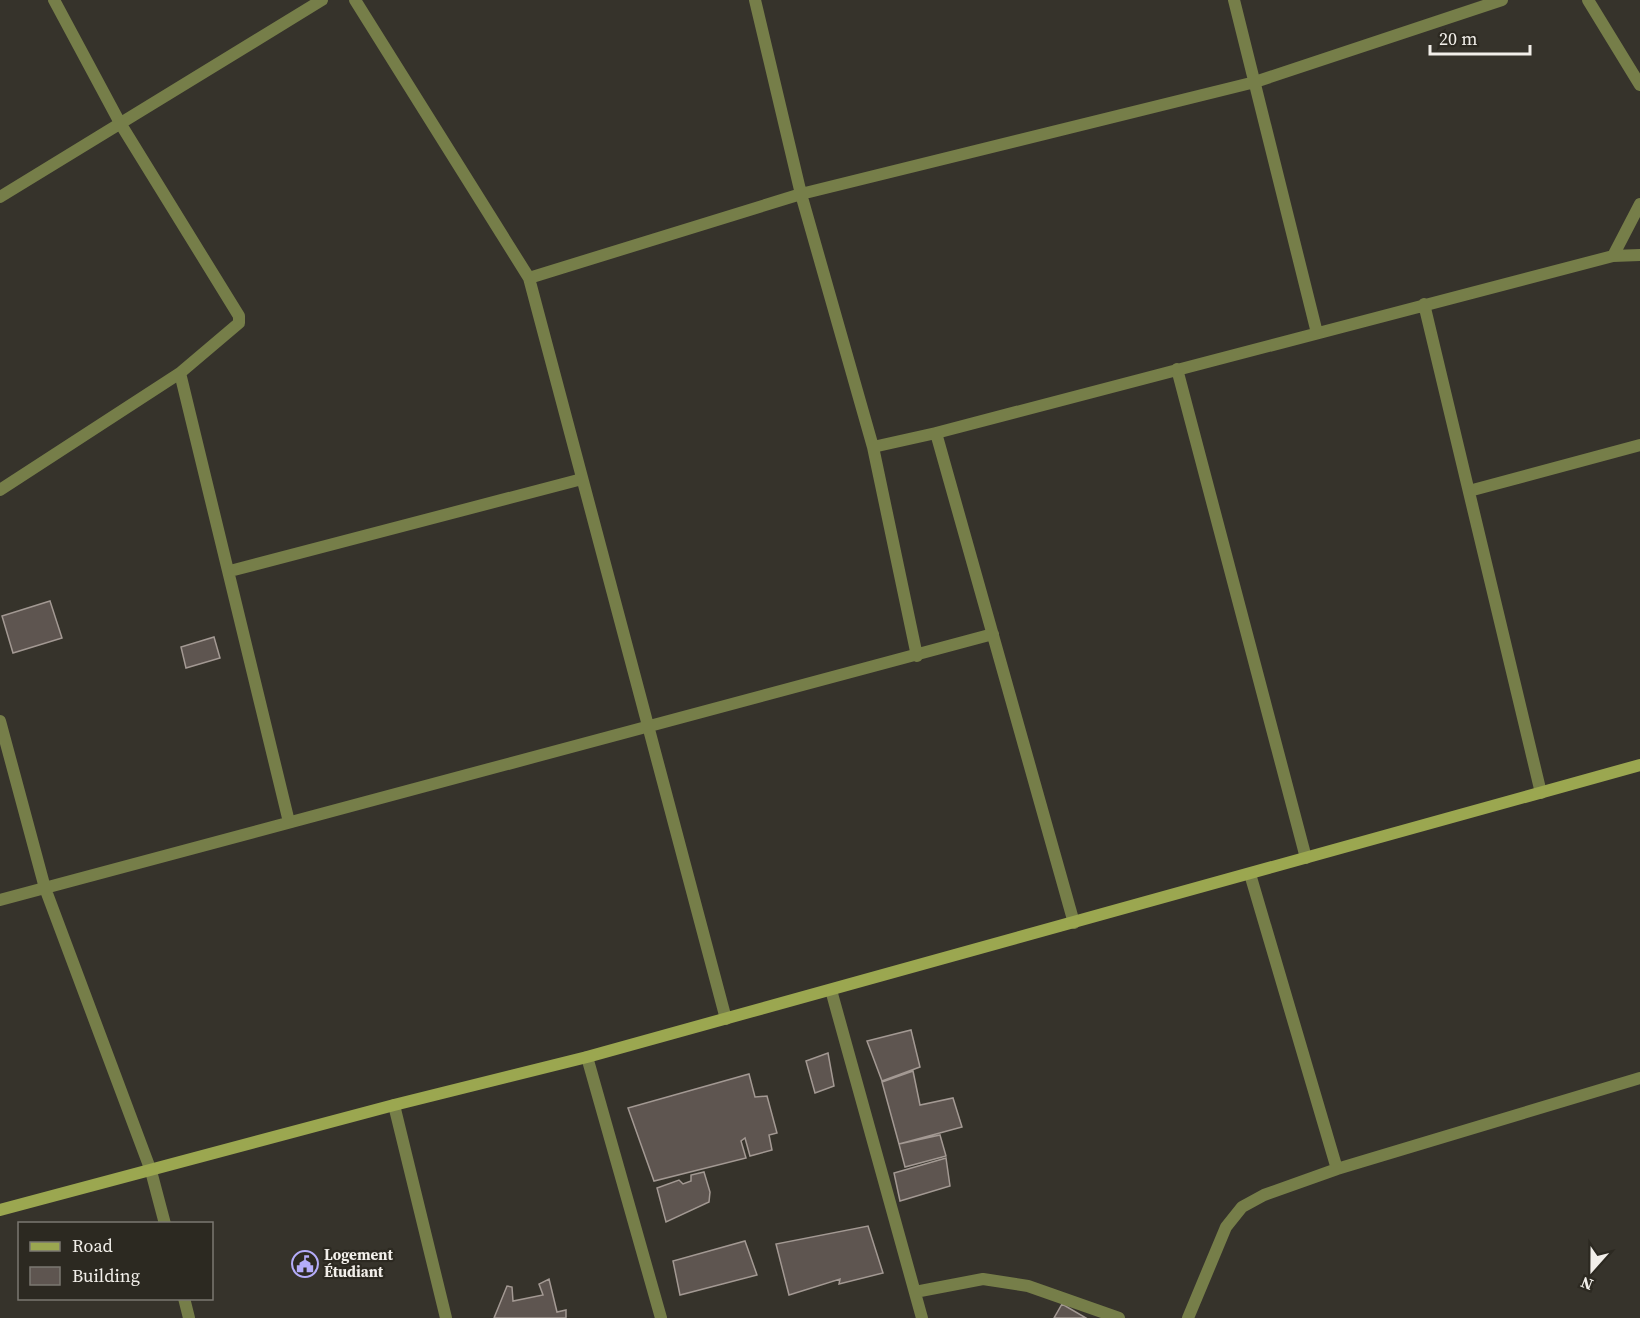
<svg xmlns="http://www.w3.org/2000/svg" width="1640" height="1318" viewBox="0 0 1640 1318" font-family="'Source Serif 4',serif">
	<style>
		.building { fill: #5e5550; stroke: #a39993; stroke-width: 1.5 }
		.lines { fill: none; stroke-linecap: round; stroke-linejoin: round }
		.street { stroke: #767e49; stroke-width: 12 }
		.secondary { stroke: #9ba750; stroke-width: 12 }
		.labels { text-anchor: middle; stroke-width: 4.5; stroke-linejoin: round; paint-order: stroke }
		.poi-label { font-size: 15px; font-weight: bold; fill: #f2efea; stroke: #2c2921; text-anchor: start }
	</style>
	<rect width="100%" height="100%" fill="#36332b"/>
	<path class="building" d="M50,601l12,37 -49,15 -11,-37z
		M214,637l6,21 -34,10 -5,-21z
		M911,1030l9,37 -38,14 -15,-40z
		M828,1053l6,33 -19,7 -9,-32z
		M913,1071l7,34 33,-7 9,29 -63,17 -17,-62z
		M749,1074l6,23 12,-1 10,37 -8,2 3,15 -22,6 -5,-18 -4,3 5,17 -92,23 -26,-73z
		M940,1135l6,21 -41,11 -6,-23z
		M946,1158l4,28 -50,15 -6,-28z
		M704,1172l6,20 -1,10 -43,20 -9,-34 22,-8 4,4 8,-3v-6z
		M868,1226l15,47 -44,11 1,-5 -51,16 -13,-51z
		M745,1241l12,34 -77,20 -7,-34z
		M549,1279l8,33 9,-2v8h-72l13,-32 5,1 1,14 30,-6 -4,-11z
		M1062,1304l24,14h-32z"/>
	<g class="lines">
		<path class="street" d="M355,0l174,278 197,741
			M755,0l46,194 72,253 44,209
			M1234,0l83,333
			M1588,0l52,85
			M0,197l322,-197
			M1613,256l27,-52
			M529,278l272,-84 454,-112 247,-82
			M1424,304l117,489
			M1177,369l129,489
			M180,373l109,449
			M936,433l138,490
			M873,447l63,-14 677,-177 27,-1
			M0,490l180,-117 59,-50v-7l-119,-193 -66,-123
			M1469,491l171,-46
			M230,571l352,-92
			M0,721l45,167 106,283 14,53
			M1250,874l87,295
			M0,900l993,-266
			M831,990l91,328
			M587,1057l74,261
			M394,1105l52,213
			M915,1292l68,-13 45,7 91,32
			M184,1298l5,20
			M1188,1318l38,-91 16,-20 22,-12 73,-26 303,-91"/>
		<path class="secondary" d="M0,1210l394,-105 193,-48 1053,-292"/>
	</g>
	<defs>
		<symbol id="civic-ring" viewBox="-11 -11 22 22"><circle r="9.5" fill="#2c2921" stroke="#b4acf9" stroke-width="1.5"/><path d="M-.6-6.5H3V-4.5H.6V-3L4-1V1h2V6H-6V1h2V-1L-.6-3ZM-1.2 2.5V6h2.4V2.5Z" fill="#b4acf9"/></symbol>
	</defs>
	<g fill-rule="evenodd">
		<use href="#civic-ring" x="290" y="1249" width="30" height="30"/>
	</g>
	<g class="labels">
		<g class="poi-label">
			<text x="324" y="1260">Logement<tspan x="324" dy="17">Étudiant</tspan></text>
		</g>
	</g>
	<rect x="18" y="1222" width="195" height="78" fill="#2c2921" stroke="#7b7871" stroke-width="1.5"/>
	<rect x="30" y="1242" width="30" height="9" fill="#9ba750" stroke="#7b7871" stroke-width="1.5"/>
	<text x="72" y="1252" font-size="18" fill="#f2efea">Road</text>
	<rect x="30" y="1267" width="30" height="18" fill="#5e5550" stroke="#7b7871" stroke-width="1.5"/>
	<text x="72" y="1282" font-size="18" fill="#f2efea">Building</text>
	<g transform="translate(1592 1270) rotate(201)" stroke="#2c2921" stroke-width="4.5" paint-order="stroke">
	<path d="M0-4.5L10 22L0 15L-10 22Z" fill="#f2efea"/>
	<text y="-9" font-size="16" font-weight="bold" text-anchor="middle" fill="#f2efea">N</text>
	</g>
	<path d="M1430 45v9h100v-9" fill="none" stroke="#f2efea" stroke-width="3"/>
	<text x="1439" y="45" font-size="18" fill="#f2efea" stroke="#2c2921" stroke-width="4.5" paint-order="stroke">20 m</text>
</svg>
